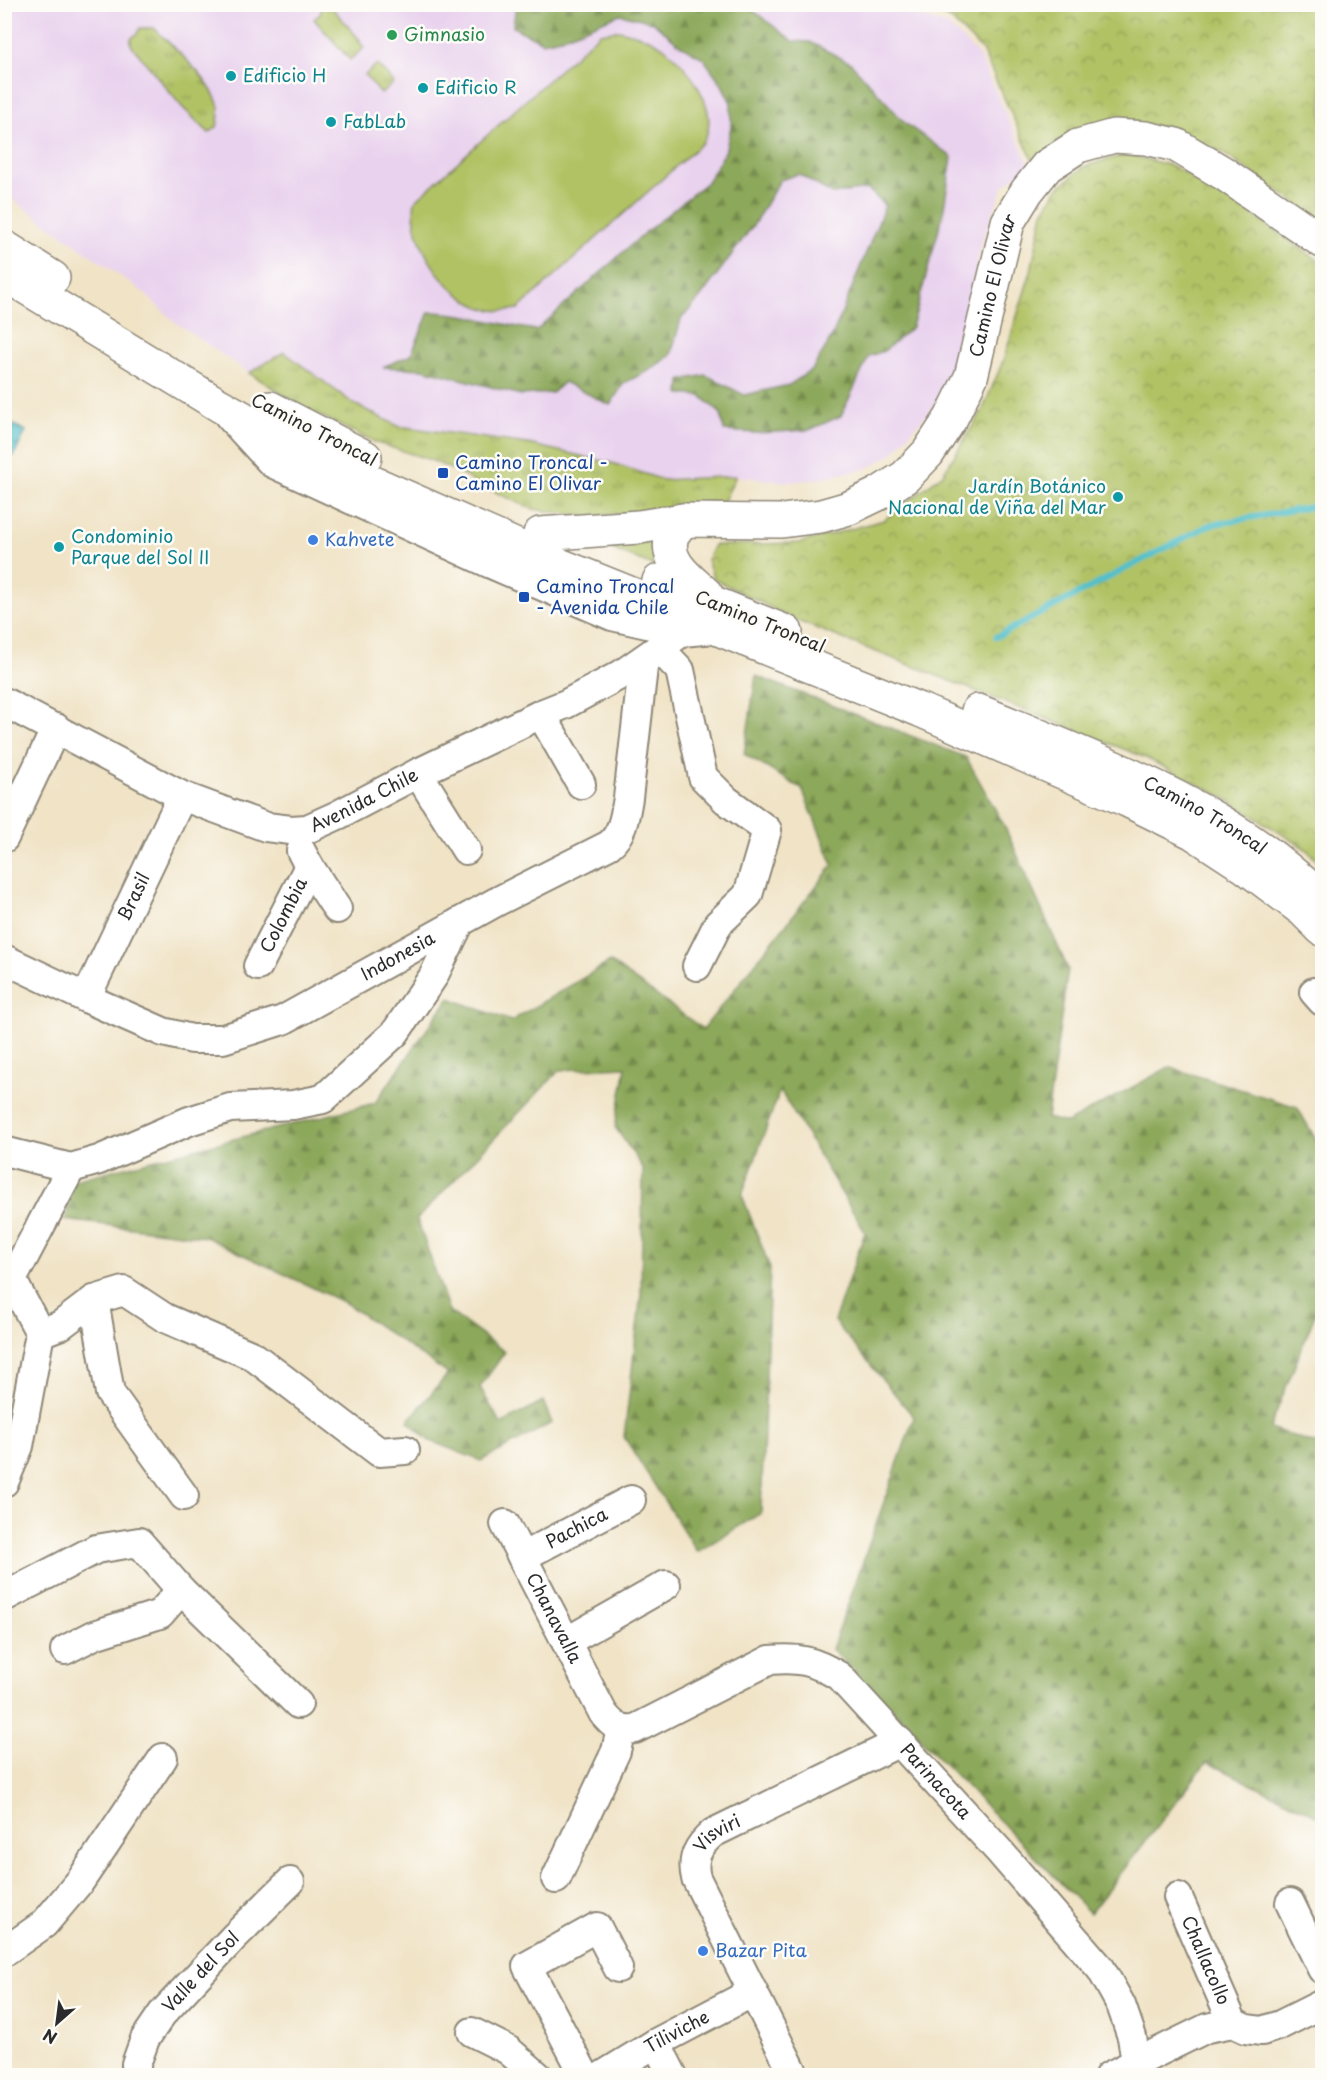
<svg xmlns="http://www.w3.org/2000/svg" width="1327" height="2080" viewBox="0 0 1327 2080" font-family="'Playpen Sans',sans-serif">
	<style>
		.built { fill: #e9d2ee }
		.grass { fill: url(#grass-tufts); stroke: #6e7648; stroke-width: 1.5 }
		.forest { fill: url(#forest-firs); stroke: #5c6a42; stroke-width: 1.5 }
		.park { fill: url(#park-crowns); stroke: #6e7648; stroke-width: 1.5 }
		.pitch { fill: #b1c265; stroke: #6e7648; stroke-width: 1.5 }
		.water { fill: url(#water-waves); stroke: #3e767a; stroke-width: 1.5 }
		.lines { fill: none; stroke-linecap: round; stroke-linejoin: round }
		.stream { stroke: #52c0ca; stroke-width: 6 }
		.minor-casing { stroke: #8e8778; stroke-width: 32 }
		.major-casing { stroke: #8e8778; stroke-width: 36 }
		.minor { stroke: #fff; stroke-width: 28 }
		.major { stroke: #fff; stroke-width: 33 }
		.leisure-dot { fill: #2e9e5b; stroke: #fdfcf7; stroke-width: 2 }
		.culture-dot { fill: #0f9aa8; stroke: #fdfcf7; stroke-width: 2 }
		.transit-dot { fill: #1a4fb4; stroke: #fdfcf7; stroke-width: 2 }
		.shop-dot { fill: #3f7fe0; stroke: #fdfcf7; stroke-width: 2 }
		.labels { text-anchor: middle; stroke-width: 5; stroke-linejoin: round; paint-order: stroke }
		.leisure-label { font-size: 18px; fill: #27864d; stroke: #fdfcf7; text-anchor: start }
		.culture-label { font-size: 18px; fill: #0d838f; stroke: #fdfcf7; text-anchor: start }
		.street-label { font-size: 18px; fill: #2b2b2b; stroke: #fdfcf7 }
		.transit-label { font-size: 18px; fill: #164399; stroke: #fdfcf7; text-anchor: start }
		.shop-label { font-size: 18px; fill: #366cbe; stroke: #fdfcf7; text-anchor: start }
	</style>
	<defs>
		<pattern id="grass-tufts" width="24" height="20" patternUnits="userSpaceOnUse" patternTransform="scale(1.5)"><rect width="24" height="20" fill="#b1c265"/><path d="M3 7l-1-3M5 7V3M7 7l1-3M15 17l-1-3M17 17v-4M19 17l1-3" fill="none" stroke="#909e53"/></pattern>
		<pattern id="forest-firs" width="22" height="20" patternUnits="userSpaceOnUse" patternTransform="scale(1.5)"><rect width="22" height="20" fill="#8ca85a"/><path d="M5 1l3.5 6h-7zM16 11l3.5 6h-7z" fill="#73894b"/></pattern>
		<pattern id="park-crowns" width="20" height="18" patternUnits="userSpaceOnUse" patternTransform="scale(1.5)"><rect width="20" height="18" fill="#b1c265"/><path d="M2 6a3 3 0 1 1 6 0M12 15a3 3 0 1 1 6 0" fill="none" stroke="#909e53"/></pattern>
		<pattern id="water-waves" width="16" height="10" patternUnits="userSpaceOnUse" patternTransform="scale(1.5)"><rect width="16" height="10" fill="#52c0ca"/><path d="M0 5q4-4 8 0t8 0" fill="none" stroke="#449ca4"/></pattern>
	</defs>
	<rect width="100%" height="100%" fill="#fdfcf7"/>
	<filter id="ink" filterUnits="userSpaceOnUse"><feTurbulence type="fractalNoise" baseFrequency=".0167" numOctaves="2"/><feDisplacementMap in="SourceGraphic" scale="12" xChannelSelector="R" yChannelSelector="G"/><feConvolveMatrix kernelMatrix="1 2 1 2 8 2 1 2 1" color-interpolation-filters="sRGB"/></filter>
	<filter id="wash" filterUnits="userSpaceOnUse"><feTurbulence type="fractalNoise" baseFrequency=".008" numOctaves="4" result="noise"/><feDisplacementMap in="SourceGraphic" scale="24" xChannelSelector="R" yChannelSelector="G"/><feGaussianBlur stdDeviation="1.35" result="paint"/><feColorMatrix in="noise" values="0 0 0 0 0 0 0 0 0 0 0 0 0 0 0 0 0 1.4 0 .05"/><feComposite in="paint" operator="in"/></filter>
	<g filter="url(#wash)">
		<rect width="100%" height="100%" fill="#f0e3c6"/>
		<path class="built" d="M5,4h856l41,5 47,17 30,30 51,110 -26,19 -23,58 -21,117 -24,43 -45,52 -25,14 -55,11 -24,2 -51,-6 -73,4 -52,-17 -83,-19 -130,-18 -44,-22 -70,-52 -35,21 -77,-53 -29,-28 -138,-98z"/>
		<path class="grass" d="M320,5h10l30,35h-2l6,8 -14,12 -36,-41 7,-6z
			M140,28h14c21,21 54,48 64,76 3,6 0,17 -1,23l-8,6 -27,-26 -51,-62v-7l6,-4z
			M377,64l17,19 -13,11 -16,-19z
			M284,352l70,52 44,22 130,18 84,19 51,17 73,-4 -12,25 -133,16 -59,-8 -57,-26 -15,-10 -29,-13 -54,-17 -69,-33 -59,-37z
			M653,542l2,24 -51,-20z"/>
		<path class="forest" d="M516,5h230l47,36 17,1 41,21 54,60 47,34 -9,57 -31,113 -28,24 -15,5 -28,60 -32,14 -52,3 -33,-2 -3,-17 -20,-18 -21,-2 1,-14 25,-5 38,20 45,-10 23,-15 20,-33 53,-131 -17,-17 -36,5 -33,-20 -19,6 -26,44 -54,74 -19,21 -10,36 -23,16 -24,12 -14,22 -46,-23 -12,11 -31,2 -98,-26 -40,-2 28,-12 18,-43c37,0 72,14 108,18l105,-95 65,-53 18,-30 6,-25v-24l-10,-20 -18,-25 -23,-13 -27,-23 -33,-8 -59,24 -19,4 -29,-15z
			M756,676l210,81 38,68 64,144 -21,149 20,5 102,-56 128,40 25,43v147l-52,131 52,18v372l-115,-56 -117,151 -258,-264 82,-232 -80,-96 31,-89 -85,-142 -38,105 28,73 -9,245 -64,39 -73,-115 17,-143 2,-126 -28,-41 11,-60 -66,3 -143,149 32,92 56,41 -25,35 21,37 42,-23 9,22 -71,38 -53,-21 -20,-19 40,-47 -103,-71 -139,-66 -141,-17 9,-40 301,-77 74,-105 62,23 99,-59 93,67 130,-164 -31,-76 -58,-35z"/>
		<path class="park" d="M911,5h411v216l-101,-69 -64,-26 -123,37 -52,-113 -33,-32z
			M1126,154l46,12 55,31 95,66v603l-16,-17 -83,-52 -79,-40 -349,-137 -81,-41 -7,-19 7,-15 85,-2 85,-23 59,-46 39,-63 21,-50 28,-90 12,-59 14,-23 26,-22z"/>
		<path class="pitch" d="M619,30c17,4 34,8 48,20 23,19 56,63 35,93l-184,166c-11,2 -21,3 -32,0 -40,-12 -78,-67 -71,-108l185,-168z"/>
		<path class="water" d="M8,422l18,9 -12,25 -9,-4v-22z"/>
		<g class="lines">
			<path class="stream" d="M996,637l213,-112 113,-20"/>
		</g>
	</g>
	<g filter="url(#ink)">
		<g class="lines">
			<defs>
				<g id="minor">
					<path d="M229,416l43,47 219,101 121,52 70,16"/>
					<path d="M660,649l20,21 23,107 23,23 41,30 -19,65 -30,29 -21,42"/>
					<path id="s1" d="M4,702l178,94 84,31 25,3 16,-1 31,-14 80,-42 123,-59 25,-10 56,-30 60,-42 33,-3"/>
					<path d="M541,714l40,70"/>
					<path d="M418,773l48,77"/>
					<path d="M4,838l52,-110"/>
					<path d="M301,851l8,15 28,43"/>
					<path id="s2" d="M4,959l82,39 77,34 29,7h31l60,-19 213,-118 113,-57c14,-11 16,-30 19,-47l16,-139"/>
					<path id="s3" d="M258,966l51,-100"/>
					<path d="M1314,992l8,9"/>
					<path id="s4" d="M86,998l96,-202"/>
					<path d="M4,1151l67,17 28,-8 90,-39 41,-13 63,-3 30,-6 72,-66 38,-56 27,-55"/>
					<path d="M94,1300l16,93 74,103"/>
					<path d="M40,1333l-28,-53 59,-112"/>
					<path d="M4,1482l15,-36 21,-113 21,-8 33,-25 30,-9 41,27 88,38 126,96 26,-2"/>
					<path id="s5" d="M505,1524l98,189c9,12 17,18 32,16l135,-69c29,-3 44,1 69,16l161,176 101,117 20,36 11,32 4,25"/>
					<path id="s6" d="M522,1557l109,-57"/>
					<path d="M4,1597l92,-48 43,-7 42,48 117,114"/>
					<path d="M566,1642l100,-57"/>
					<path d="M65,1650l29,-15 66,-21 21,-24"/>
					<path d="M556,1879l60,-128 5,-22"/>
					<path id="s7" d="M1178,1897l55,126"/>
					<path d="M1290,1903l32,66"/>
					<path d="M4,1952l40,-28 37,-44 82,-122"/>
					<path d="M472,2032l36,18 30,26"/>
					<path d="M656,2043l17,33"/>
					<path id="s8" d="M136,2076v-12l9,-25 17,-25 72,-77 56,-55"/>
					<path d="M585,2076l-58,-110 70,-39 21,41"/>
					<path id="s9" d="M602,2076l54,-33 97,-51"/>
					<path id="s10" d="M795,2076l-99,-198c-5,-20 2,-32 17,-45l187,-91"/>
					<path d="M1109,2076l98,-48 26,-5 13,6 16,2 18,-6 42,-21"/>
				</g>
				<g id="major">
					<path d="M4,247l49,31"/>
					<path d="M4,274l215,131 89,49 254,112 358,144 207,90 65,32 55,36 56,42 19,19"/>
					<path d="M270,408l95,49"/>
					<path d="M683,520c-3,5 -11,13 -12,20 -5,23 20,40 35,54"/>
					<path id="s11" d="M540,534l99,-7 44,-7 99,1 39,-5 28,-8 29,-14 27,-17 23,-24 23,-35 20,-41 37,-155 19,-31 20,-25 31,-20 36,-10 32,2 30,7 47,28 99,68"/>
					<path d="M659,581l127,51"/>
					<path id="s12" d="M978,711c97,40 198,77 284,138 21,15 40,33 60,49"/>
				</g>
			</defs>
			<use href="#minor" class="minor-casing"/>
			<use href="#major" class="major-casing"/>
			<use href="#minor" class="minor"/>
			<use href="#major" class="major"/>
		</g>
	</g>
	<circle class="leisure-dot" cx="392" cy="35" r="6"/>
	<g class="culture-dot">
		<circle cx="231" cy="76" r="6"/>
		<circle cx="423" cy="88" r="6"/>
		<circle cx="331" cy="122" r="6"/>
		<circle cx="1118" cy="497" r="6"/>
		<circle cx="59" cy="547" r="6"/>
	</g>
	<g class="transit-dot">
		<rect x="437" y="467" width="12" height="12" rx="3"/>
		<rect x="518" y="591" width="12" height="12" rx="3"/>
	</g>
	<g class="shop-dot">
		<circle cx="313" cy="540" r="6"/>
		<circle cx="703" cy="1951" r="6"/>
	</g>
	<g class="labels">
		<g class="leisure-label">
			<text x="404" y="41">Gimnasio</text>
		</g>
		<g class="culture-label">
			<text x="243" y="82">Edificio H</text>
			<text x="435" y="94">Edificio R</text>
			<text x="343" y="128">FabLab</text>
			<text x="1106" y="493" text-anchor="end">Jardín Botánico<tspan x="1106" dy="21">Nacional de Viña del Mar</tspan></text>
			<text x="71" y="543">Condominio<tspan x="71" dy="21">Parque del Sol II</tspan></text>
		</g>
		<g class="street-label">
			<text dy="6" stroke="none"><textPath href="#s11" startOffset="590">Camino El Olivar</textPath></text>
			<text transform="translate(314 430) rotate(27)" y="6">Camino Troncal</text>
			<text transform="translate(760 622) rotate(22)" y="6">Camino Troncal</text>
			<text dy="6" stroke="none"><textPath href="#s1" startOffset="396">Avenida Chile</textPath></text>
			<text dy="6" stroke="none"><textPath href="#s12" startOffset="250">Camino Troncal</textPath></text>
			<text dy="6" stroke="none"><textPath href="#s4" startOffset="112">Brasil</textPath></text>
			<text dy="6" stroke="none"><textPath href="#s3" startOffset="57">Colombia</textPath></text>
			<text dy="6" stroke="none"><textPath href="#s2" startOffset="430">Indonesia</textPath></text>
			<text dy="6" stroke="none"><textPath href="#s6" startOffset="62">Pachica</textPath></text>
			<text dy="6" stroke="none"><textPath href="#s5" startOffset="106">Chanavalla</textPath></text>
			<text dy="6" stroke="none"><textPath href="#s5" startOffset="618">Parinacota</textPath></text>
			<text dy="6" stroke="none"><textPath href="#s10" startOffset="276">Visviri</textPath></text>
			<text dy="6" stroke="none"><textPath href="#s7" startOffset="69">Challacollo</textPath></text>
			<text dy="6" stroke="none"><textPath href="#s8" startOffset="126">Valle del Sol</textPath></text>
			<text dy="6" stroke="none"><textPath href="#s9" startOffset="87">Tiliviche</textPath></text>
		</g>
		<g class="transit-label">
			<text x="455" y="469">Camino Troncal -<tspan x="455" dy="21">Camino El Olivar</tspan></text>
			<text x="536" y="593">Camino Troncal<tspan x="536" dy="21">- Avenida Chile</tspan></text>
		</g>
		<g class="shop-label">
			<text x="325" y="546">Kahvete</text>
			<text x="715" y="1957">Bazar Pita</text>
		</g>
	</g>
	<rect width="1327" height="2080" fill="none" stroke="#fdfcf7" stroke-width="24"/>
	<g transform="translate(57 2023) rotate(208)" stroke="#fdfcf7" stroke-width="4.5" paint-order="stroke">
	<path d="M0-4.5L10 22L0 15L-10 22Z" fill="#2b2b2b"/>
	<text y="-9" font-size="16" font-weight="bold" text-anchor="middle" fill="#2b2b2b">N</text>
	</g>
</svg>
